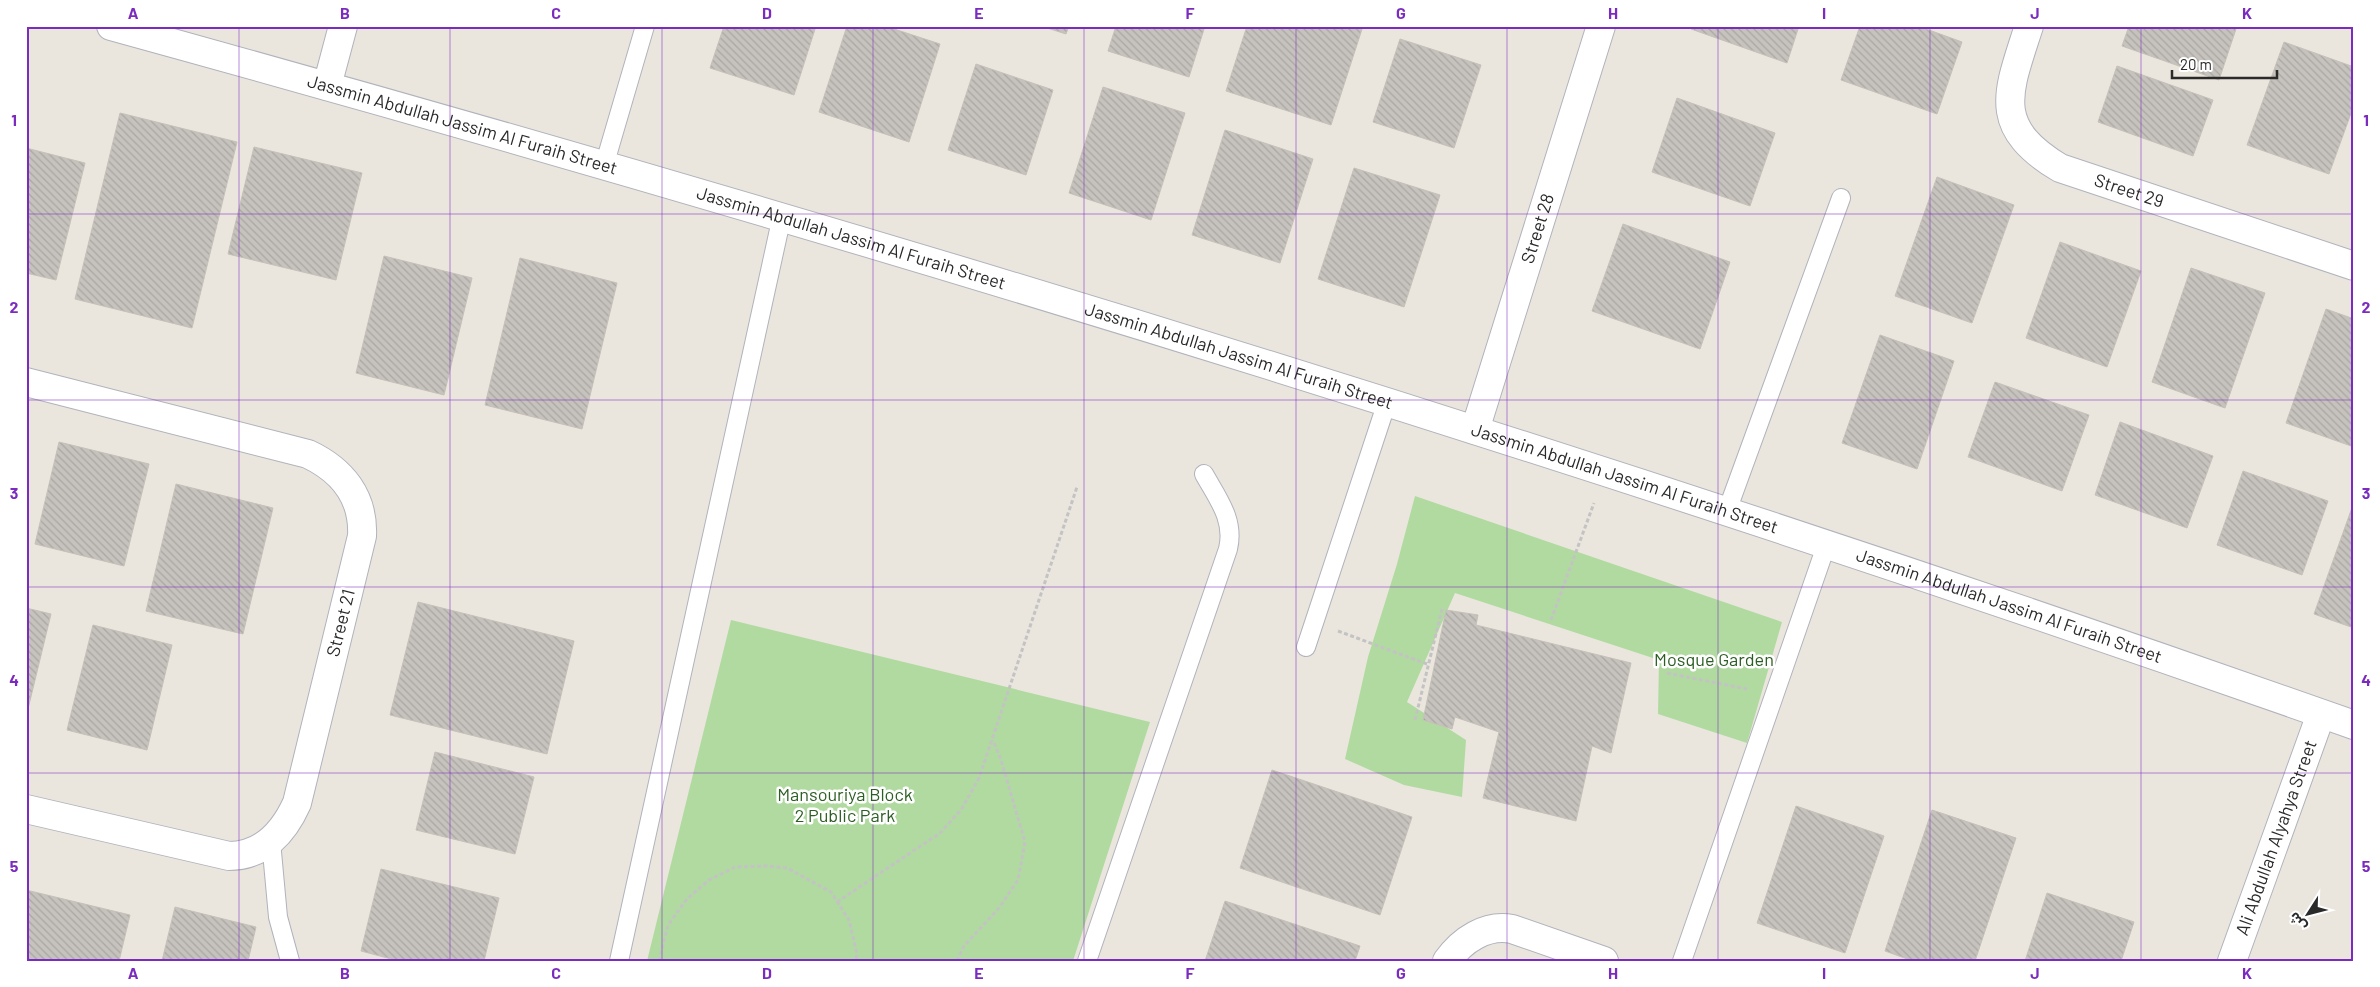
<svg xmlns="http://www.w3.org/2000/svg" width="2380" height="987" viewBox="0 0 2380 987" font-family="Barlow,'Noto Sans Arabic',sans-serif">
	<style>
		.park { fill: #b1daa1 }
		.building { fill: url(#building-back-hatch); stroke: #c5c1b8 }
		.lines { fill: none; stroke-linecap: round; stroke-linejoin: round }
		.service-casing { stroke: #b1b3bc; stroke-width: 20 }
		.minor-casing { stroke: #b1b3bc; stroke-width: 30 }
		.path { stroke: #c3c3c3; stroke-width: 3; stroke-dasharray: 4 2.5; stroke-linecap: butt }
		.service { stroke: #fff; stroke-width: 18 }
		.minor { stroke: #fff; stroke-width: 28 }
		.grid { fill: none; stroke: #7b2cbf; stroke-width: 1; stroke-opacity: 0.55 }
		.labels { text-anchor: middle; stroke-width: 5; stroke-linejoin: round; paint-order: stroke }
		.street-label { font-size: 18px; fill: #2a2a2a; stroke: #fff }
		.park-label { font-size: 18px; fill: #2c5e23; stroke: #fff }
		.neatline { fill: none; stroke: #7b2cbf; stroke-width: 2 }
		.grid-label { font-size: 16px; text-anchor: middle; font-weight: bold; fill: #7b2cbf }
	</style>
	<defs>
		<pattern id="building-back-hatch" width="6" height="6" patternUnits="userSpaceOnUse" patternTransform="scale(1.25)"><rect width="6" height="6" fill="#c6c2bd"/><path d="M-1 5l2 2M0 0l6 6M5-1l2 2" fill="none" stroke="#aaa7a3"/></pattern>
	</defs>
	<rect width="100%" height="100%" fill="#eae6de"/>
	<path class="park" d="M1415,496l367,126 -35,121 -89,-29 1,-54 -204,-67 -48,109 59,38 -4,57 -58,-12 -59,-26 23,-102 29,-93z
		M731,620l419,102 -77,239h-426z"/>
	<path class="building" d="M724,26h92l-22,69 -84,-27z
		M847,26h38l55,18 -31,98 -90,-30z
		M1041,26h28l-3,8z
		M1116,26h89l-16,51 -81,-26z
		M1247,26h116l-32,99 -105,-34z
		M1692,26h107l-12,37 -96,-34z
		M1860,26h58l44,16 -25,72 -96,-34z
		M2129,26h108l-18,54 -97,-34z
		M1400,39l81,26 -27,83 -81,-26z
		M2284,42l70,25v38l-25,69 -82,-29z
		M976,64l77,26 -27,85 -78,-25z
		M2117,66l96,34 -20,56 -95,-34z
		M1103,87l82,26 -34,107 -82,-27z
		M1677,98l98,35 -25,73 -98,-34z
		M120,113l117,29 -45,186 -117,-29z
		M1225,130l88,29 -33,104 -88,-28z
		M254,147l108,26 -26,107 -108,-26z
		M26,148l59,15 -29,117 -30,-7z
		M1354,168l86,27 -36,112 -86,-28z
		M1937,177l77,28 -42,118 -77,-27z
		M1623,224l107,38 -30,87 -108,-38z
		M2060,242l81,29 -34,96 -81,-29z
		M384,256l88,22 -28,117 -88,-22z
		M520,258l97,25 -35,146 -97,-24z
		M2191,268l74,25 -40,115 -73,-26z
		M2326,309l28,10v128l-68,-24z
		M1880,335l74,26 -37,108 -75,-26z
		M1995,382l94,33 -27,76 -94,-34z
		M2120,422l93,34 -26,72 -92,-33z
		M59,442l90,22 -25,102 -89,-22z
		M2243,471l85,30 -26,74 -85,-30z
		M176,484l97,24 -30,126 -97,-23z
		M2354,502v126l-40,-14z
		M418,602l156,39 -27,113 -157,-39z
		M26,608l25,6 -24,99h-1z
		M1446,610l32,5 -2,10 155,38 -20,90 -19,-7 -16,75 -93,-23 16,-66 -44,-15 -3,12 -29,-9z
		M93,625l79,20 -25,105 -80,-20z
		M435,752l99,25 -19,77 -99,-24z
		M1272,770l140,47 -32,98 -140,-47z
		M1796,806l88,30 -39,117 -88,-30z
		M1932,810l84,28 -41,123h-62l-28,-10z
		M381,869l118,29 -15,63h-85l-38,-10z
		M26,890l104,25 -11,46h-93z
		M2047,893l87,29 -13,39h-96z
		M1225,901l135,45 -5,15h-150z
		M175,907l81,20 -8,34h-86z"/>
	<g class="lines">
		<defs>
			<path id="service" d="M604,166l41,-140
				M1727,511l114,-313
				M1306,647l81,-245
				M271,841l7,76 12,44
				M619,961l163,-745
				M1087,961l141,-412c7,-29 -10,-50 -24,-75
				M1682,961l145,-418"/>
			<g id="minor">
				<path id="s1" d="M111,26c755,208 1504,438 2243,699"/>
				<path id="s2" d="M2029,26c-21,66 -39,100 31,142l294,98"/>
				<path d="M327,86l16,-60"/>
				<path d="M26,382l282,72c34,16 56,43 54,82l-65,267c-13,29 -34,53 -68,53l-203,-47"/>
				<path id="s3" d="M1475,430l126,-404"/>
				<path d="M1447,961c15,-21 39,-37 65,-32l92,32"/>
				<path id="s4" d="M2232,961l89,-247"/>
			</g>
		</defs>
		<use href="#service" class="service-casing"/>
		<use href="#minor" class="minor-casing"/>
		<path class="path" d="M1551,620l43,-117
			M1338,631l89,33
			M1667,673l80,16
			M1415,720l27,-111
			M837,902l103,-69 21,-23 18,-32 98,-291
			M659,961l9,-36 19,-26 22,-19 26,-13 32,-1 20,2 44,24 18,28 8,34 -1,7
			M957,961l7,-15 35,-38 19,-28 7,-38 -24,-82 -8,-20"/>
		<use href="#service" class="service"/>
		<use href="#minor" class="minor"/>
	</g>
	<path class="grid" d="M239,26v935M450,26v935M662,26v935M873,26v935M1084,26v935M1296,26v935M1507,26v935M1718,26v935M1930,26v935M2141,26v935M26,214h2328M26,400h2328M26,587h2328M26,773h2328"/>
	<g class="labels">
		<g class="street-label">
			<text dy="6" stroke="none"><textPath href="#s1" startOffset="365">Jassmin Abdullah Jassim Al Furaih Street</textPath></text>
			<text dy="6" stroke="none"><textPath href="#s2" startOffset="238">Street 29</textPath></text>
			<text dy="6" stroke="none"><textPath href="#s3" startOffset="211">Street 28</textPath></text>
			<text dy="6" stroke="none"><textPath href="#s1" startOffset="770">Jassmin Abdullah Jassim Al Furaih Street</textPath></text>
			<text dy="6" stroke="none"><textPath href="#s1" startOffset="1175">Jassmin Abdullah Jassim Al Furaih Street</textPath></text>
			<text dy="6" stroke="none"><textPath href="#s1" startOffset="1580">Jassmin Abdullah Jassim Al Furaih Street</textPath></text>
			<text dy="6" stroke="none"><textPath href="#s1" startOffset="1985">Jassmin Abdullah Jassim Al Furaih Street</textPath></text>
			<text transform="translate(341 623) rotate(-76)" y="6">Street 21</text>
			<text dy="6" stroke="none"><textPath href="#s4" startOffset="131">Ali Abdullah Alyahya Street</textPath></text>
		</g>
		<g class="park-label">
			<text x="1714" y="666">Mosque Garden</text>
			<text x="845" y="801">Mansouriya Block<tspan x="845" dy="21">2 Public Park</tspan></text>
		</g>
	</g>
	<rect width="2380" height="987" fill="none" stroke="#ffffff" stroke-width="55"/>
	<g transform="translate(2308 914) rotate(234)" stroke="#ffffff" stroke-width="4" paint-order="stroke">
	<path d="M0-4L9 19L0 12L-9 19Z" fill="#2a2a2a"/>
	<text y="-8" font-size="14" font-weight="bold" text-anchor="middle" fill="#2a2a2a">ش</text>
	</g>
	<path d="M2172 70v8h105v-8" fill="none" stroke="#2a2a2a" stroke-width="2.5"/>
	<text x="2180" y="70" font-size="15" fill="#2a2a2a" stroke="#ffffff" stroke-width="4" paint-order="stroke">20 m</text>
	<rect x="28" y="28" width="2324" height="932" class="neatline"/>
	<g class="grid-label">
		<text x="133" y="19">A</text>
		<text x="345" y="19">B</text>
		<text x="556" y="19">C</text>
		<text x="767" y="19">D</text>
		<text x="979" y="19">E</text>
		<text x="1190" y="19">F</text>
		<text x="1401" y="19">G</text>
		<text x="1613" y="19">H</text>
		<text x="1824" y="19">I</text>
		<text x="2035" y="19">J</text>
		<text x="2247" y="19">K</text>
		<text x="14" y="126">1</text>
		<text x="2366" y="126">1</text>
		<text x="14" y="313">2</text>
		<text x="2366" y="313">2</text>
		<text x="14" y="499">3</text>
		<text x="2366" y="499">3</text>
		<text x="14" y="686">4</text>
		<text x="2366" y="686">4</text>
		<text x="14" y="872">5</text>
		<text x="2366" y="872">5</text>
		<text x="133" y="979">A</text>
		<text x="345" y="979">B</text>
		<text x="556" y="979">C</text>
		<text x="767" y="979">D</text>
		<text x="979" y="979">E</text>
		<text x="1190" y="979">F</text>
		<text x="1401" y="979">G</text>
		<text x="1613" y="979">H</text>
		<text x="1824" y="979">I</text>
		<text x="2035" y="979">J</text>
		<text x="2247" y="979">K</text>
	</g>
</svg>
